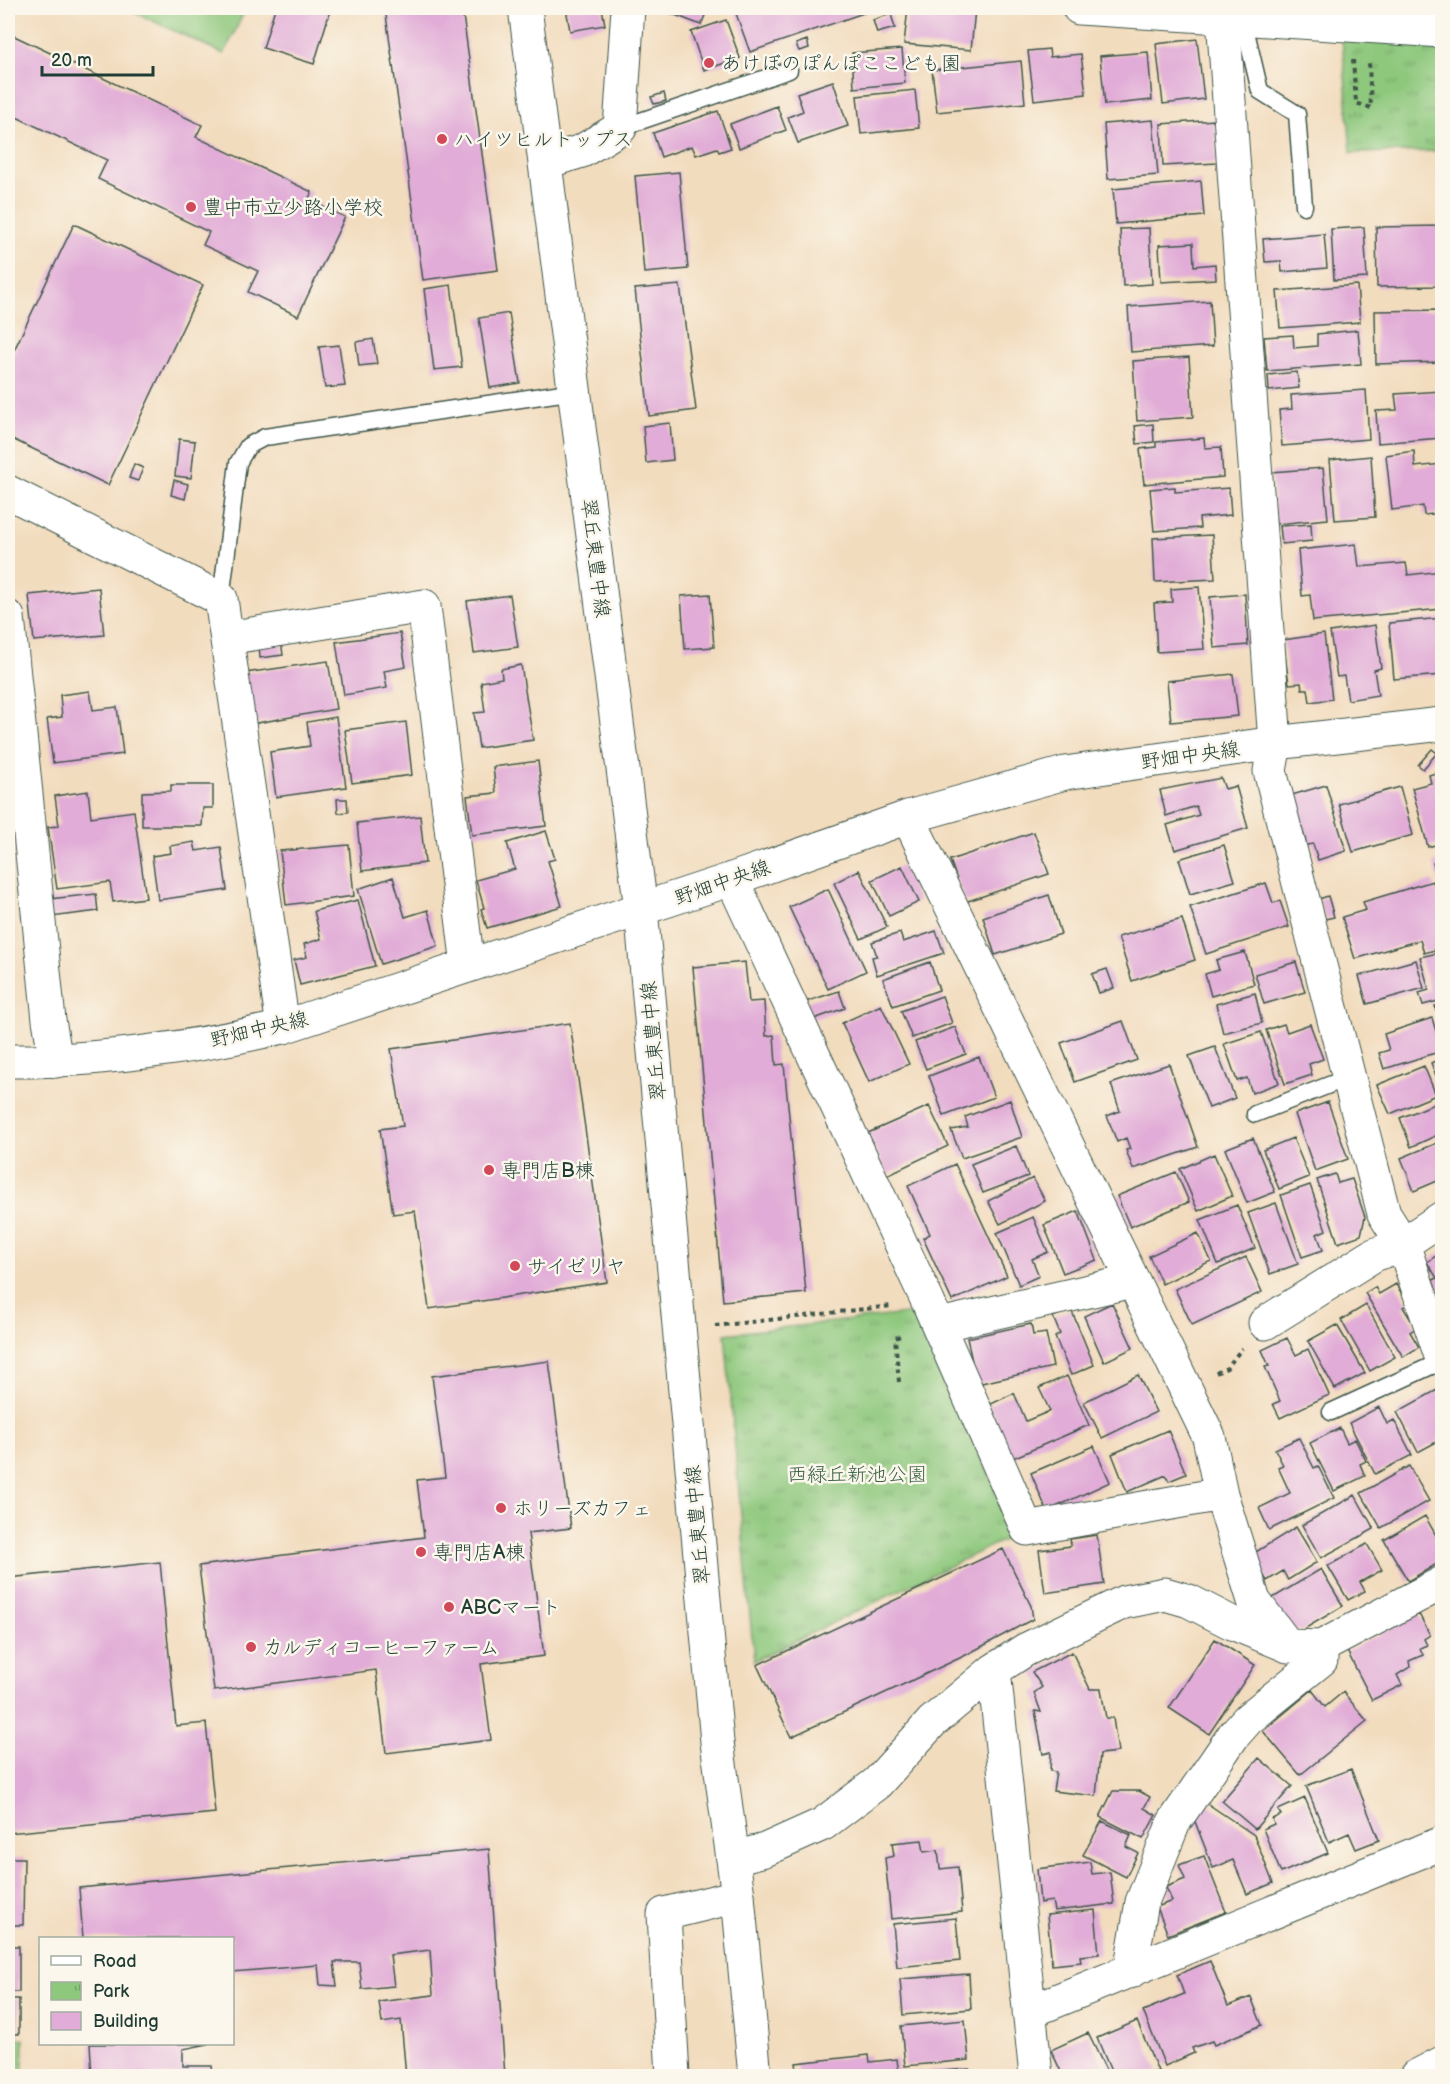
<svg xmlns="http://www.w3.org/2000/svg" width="1450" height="2084" viewBox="0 0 1450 2084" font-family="'Balsamiq Sans','Klee One',sans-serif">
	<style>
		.grass { fill: #8ec87d; stroke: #568258; stroke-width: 1.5 }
		.park { fill: url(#park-tufts); stroke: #568258; stroke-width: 1.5 }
		.building { fill: #e1acd7 }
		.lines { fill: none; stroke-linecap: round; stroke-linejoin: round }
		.lane-casing { stroke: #3f5549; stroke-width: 19 }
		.street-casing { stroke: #3f5549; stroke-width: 35 }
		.secondary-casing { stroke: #3f5549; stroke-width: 35 }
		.path { stroke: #3f5549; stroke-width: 4; stroke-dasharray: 4.5 4.5; stroke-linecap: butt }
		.lane { stroke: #fff; stroke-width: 16 }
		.street { stroke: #fff; stroke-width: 33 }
		.secondary { stroke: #fff; stroke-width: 33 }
		.poi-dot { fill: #d1495b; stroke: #fbf7ec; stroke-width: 2 }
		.labels { text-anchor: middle; stroke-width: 5; stroke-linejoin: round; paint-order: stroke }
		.poi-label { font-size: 20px; fill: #1f3d34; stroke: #fbf7ec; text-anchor: start }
		.street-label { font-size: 20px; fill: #1f3d34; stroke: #fbf7ec }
		.park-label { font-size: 20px; fill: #3b6046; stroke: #fbf7ec }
	</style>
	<defs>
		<pattern id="park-tufts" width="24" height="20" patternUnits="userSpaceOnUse" patternTransform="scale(1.5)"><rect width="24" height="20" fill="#8ec87d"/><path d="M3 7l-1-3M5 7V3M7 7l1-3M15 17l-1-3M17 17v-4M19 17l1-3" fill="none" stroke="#73a467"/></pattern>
	</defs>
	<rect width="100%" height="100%" fill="#fbf7ec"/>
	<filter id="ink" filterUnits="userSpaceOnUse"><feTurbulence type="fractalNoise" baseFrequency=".0167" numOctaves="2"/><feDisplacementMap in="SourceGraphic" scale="12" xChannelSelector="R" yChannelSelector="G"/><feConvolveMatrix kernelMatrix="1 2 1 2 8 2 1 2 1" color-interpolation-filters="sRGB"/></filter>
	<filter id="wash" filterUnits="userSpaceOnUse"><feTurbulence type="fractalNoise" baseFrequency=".008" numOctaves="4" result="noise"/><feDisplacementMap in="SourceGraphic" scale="24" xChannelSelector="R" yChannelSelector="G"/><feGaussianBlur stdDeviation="1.35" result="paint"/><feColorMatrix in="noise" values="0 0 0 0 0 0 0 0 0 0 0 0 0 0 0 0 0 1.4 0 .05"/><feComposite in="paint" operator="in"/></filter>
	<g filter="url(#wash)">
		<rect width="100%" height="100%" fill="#f2dcbe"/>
		<path class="grass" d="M125,8h121l-22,46z"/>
		<path class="park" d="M1342,38l100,7v106l-91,2z
			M915,1313l101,221 -262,127 -29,-327z
			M8,2039h16l-1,37h-15z"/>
		<g id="blocks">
			<path class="building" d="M275,8h56l-17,56 -51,-16z
				M385,8h77l36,262 -75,10z
				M566,8h36l3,17 -35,6z
				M663,8h45l-7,17 -39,-15z
				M734,8h144l-128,44z
				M908,8l67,1 -4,41 -67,-6z
				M891,14l4,14 -18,5 -4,-13z
				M726,20l14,38 -36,12 -13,-38z
				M8,33l194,92 -6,12 116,55 -4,8 37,17 -47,99 -50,-24 10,-21 -55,-26 6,-13 -111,-53 9,-19 -99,-47z
				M1197,39l7,60 -41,5 -7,-60z
				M807,40l2,8 -10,3 -3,-7z
				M902,49l3,34 -51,5 -2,-35z
				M1049,49l1,8 31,-3 5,40 -52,6 -6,-49z
				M1148,52l4,48 -47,5 -5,-49z
				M1021,61l4,42 -88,9 -5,-42z
				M833,81l15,45 -50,17 -10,-26 15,-6 -6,-18z
				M915,90l4,38 -58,6 -4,-38z
				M664,93l2,8 -12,3 -3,-7z
				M777,106l9,24 -47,18 -9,-24z
				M718,111l13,37 -12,4 -2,-4 -21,7 -4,-9 -31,11 -8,-24z
				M1153,120l5,55 -50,4 -4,-55z
				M1215,120l2,43 -54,3 -2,-42z
				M679,172l9,97 -44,4 -9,-97z
				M1201,181l3,35 -88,8 -3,-35z
				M74,224l129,61 -95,200 -100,-48v-74z
				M1442,226v60l-65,1 -1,-60z
				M1364,227l3,51 -33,2 -3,-51z
				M1149,228l3,56 -29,2 -3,-57z
				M1324,234l3,34 -45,4 -1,-11 -16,1 -2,-23z
				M1193,243l1,23 21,-2 1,15 -55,3 -2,-37z
				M451,285l11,82 -28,3 -10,-81z
				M680,285l16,125 -47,6 -14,-127z
				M1357,285l3,37 -80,6 -3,-37z
				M1210,301l3,45 -82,6 -3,-45z
				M1442,310v52l-66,2 -1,-53z
				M509,313l11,70 -30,5 -11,-70z
				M1358,330l3,34 -94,7 -3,-34 29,-2 1,13 23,-2v-12z
				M373,339l4,25 -18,2 -3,-24z
				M339,345l6,41 -20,2 -6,-41z
				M1189,357l4,60 -56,4 -4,-60z
				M1297,372l2,16 -30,3 -1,-16z
				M1366,390l3,49 -87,7 -3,-36 13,-1 -1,-14z
				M1442,391v47l-64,5 -2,-32 21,-1 -2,-16z
				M670,423l3,37 -27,3 -3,-37z
				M1153,424l1,18 -17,2 -2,-18z
				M1204,438l1,10 16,-1 2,30 -79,7 -4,-35 16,-2v-5z
				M179,439l16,2 -4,37 -16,-2z
				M1414,451l1,16 27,-3v49l-18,2 -1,-9 -31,4 -6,-55z
				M1371,456l4,61 -40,3 -5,-60z
				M134,464l9,4 -5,13 -9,-3z
				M1323,468l5,51 -52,5 -5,-52z
				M174,480l14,4 -3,15 -14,-4z
				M1175,487v5l54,-4 2,27 -32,3 1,10 -46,3 -4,-42z
				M1311,524l1,17 -30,3 -2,-18z
				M1212,535l3,44 -60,3 -2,-44z
				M1356,544l3,23 47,-4 2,12 34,-4v38l-129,12 -3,-26 -8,1 -4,-46z
				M1199,587l5,62 -47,3 -3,-49 18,-1 -1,-13z
				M99,588l5,47 -70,6 -5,-46z
				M710,594l4,53 -29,2 -4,-53z
				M1245,594l3,51 -34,3 -4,-51z
				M510,595l8,52 -44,6 -7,-52z
				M1442,618v57l-48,4 -5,-56z
				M1375,625l6,43 -7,2 4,25 -30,5 -4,-24 -7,1 -7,-45z
				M400,633l6,34 -22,4 3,17 -43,7 -8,-53z
				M1324,634l8,65 -22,3 -2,-13h-6l-1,-6 -12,1 -6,-44z
				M281,641l2,14 -23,3 -1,-14z
				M328,661l8,48 -85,15 -6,-51z
				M521,665l12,75 -54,8 -5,-35 11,-1 -4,-30 21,-4 -1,-9z
				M1233,674l5,42 -67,6 -4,-41z
				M90,691l3,19 24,-3 6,47 -70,9 -6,-44 15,-2 -2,-22z
				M336,717l10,70 -70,10 -6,-45 40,-6 -3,-24z
				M406,722l6,53 -60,8 -7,-53z
				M1432,749l5,4 -14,16 -5,-4z
				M538,761l8,65 -74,9 -5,-39 29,-3 -3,-26z
				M1442,771v72l-14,4 -16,-59 19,-5 -2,-8z
				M1221,778l4,11 11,-3 12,42 -73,22 -8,-25 32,-10 -3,-9 -30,10 -6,-26z
				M171,785h42v23h-10l-1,18h-60v-34l29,-1z
				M1326,785l20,66 -28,9 -5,-16 -6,1 -15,-50z
				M1400,787l13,48 -60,17 -14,-48z
				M88,791l3,26 43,-6 12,87 -33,4 -3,-20 -53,7 -9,-62 11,-1 -4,-30z
				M337,799h10l1,13 -10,1z
				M420,816l5,47 -63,8 -5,-48z
				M546,831l9,28 -7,2 14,45 -75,22 -6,-19 3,-1 -8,-28 39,-11 -8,-26z
				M1034,832l15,42 -84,28 -15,-42z
				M194,842l2,9 25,-4 6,43 -69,10 -6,-44 19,-3 -1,-7z
				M349,845l5,51 -68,9 -6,-54z
				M1224,845l11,36 -45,13 -11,-35z
				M1442,860v32l-9,-29z
				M902,866l17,36 -30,14 -17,-36z
				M859,870l28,57 -26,12 -27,-56z
				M393,877l12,40 23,-7 10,36 -57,18 -23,-75z
				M1433,881l9,31v36l-18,5 -4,-13 -65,19 -13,-42 24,-7 -3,-8z
				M1266,883l7,20 7,-2 9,26 -83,27 -16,-47z
				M828,889l38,82 -38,18 -39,-82z
				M96,894l2,17 -47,6 -2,-18z
				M1049,895l12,39 -66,21 -12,-38z
				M1328,896l6,21 -9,2 -6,-20z
				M358,900l17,66 -75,19 -6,-25 13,-3 -3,-13 17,-5 -7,-28z
				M1182,919l13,41 -63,21 -14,-44z
				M936,931l8,22 -67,22 -5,-18 5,-1 -5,-14 28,-9 3,9z
				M1245,952l9,32 -43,12 -6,-22 14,-4 -3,-10z
				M1442,952v48l-19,5 -4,-12 10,-3 -9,-33z
				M1416,960l8,28 -57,16 -8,-28z
				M745,962l4,40 15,-1 2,35 8,-1 2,30 8,-1 22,229 -83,8 -30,-334z
				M930,962l9,28 -46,16 -10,-27z
				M1296,962l9,30 -41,12 -9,-30z
				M1107,969l7,19 -15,5 -7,-19z
				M839,991l6,17 -34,12 -6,-18z
				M1255,993l7,30 -39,10 -7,-29z
				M942,996l10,27 -40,15 -11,-27z
				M1442,1004v26l-7,-24z
				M881,1005l28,59 -40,18 -27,-59z
				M1432,1018l10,33 -58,18 -5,-16 10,-3 -5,-16z
				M1123,1021l14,39 -62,22 -14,-39z
				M570,1023l37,259 -178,27 -14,-98 -22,3 -13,-85 23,-3 -12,-77z
				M1284,1024l3,8 23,-8 13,35 -14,5 3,11 -27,9 -19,-54z
				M955,1027l11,27 -40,15 -11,-27z
				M1261,1032l18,51 -27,10 -5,-15 -10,3 -13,-37z
				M1215,1047l20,51 -26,10 -20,-52z
				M979,1057l15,40 -50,19 -15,-40z
				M1442,1058v33l-11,-28z
				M1169,1064l29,83 -65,22 -7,-19 4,-1 -4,-11 -9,4 -10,-26 13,-5 -9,-27z
				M1424,1066l12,29 -46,19 -13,-29z
				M1010,1100l12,37 -60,21 -11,-28 17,-3 -3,-10z
				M1328,1102l20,57 -33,12 -20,-57z
				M1439,1102l3,9v22l-31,14 -11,-29z
				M929,1106l19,40 -61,29 -19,-42z
				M1253,1138l22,54 -28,11 -22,-54z
				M1293,1138l16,39 -30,12 -16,-39z
				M1442,1141v38l-28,12 -13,-33z
				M1016,1146l12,30 -45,17 -12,-29z
				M1214,1154l18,42 -34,15 -18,-42z
				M955,1164l52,112 -55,25 -29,-63 7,-4 -22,-48z
				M1176,1172l13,30 -59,25 -13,-31z
				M1335,1174l3,9 14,-4 13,38 -4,18 -23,8 -21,-63z
				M1033,1178l12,23 -45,23 -12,-23z
				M1310,1185l16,45 -9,4 6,16 -21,7 -21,-62z
				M1276,1203l22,61 -28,10 -22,-61z
				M1237,1205l18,43 -37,16 -18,-44z
				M1078,1211l19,49 -34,13 -19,-48z
				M1033,1217l15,35 -16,7 7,17 -20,9 -22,-52z
				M1198,1233l13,28 -49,23 -13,-28z
				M1442,1252v52l-13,-21 8,-5 -10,-16z
				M1246,1257l16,35 -70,33 -17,-36z
				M1396,1284l12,20 -5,3 13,21 -6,4 9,15 -16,10 -38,-64 10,-6 4,7z
				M1112,1303l21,45 -29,14 -20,-46z
				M1366,1305l29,52 -25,14 -29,-51z
				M1071,1309l23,56 -23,10 -16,-38 5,-3 -7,-17z
				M1031,1324l2,11 13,-2 7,34 -76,17 -10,-46z
				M1337,1325l28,48 -30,16 -27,-48z
				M1287,1338l9,17 12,-6 21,46 -49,23 -7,-14 7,-3 -15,-34 4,-1 -7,-16z
				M549,1361l22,167 -43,5 16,123 -63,8 10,76 -105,13 -10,-83 -162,21 -15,-125 225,-29 -7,-57 28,-3 -13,-101z
				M1138,1375l18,37 -54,26 -18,-36z
				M1067,1376l22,49 -76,33 -24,-53 25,-12 12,28 24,-10 -11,-23z
				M1437,1390l5,11v38l-24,13 -21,-40z
				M1379,1407l8,17 7,-4 18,35 -37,19 -26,-51z
				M1340,1428l7,15 8,-4 11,22 -6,3 5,12 -31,15 -24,-48z
				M1168,1430l18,44 -17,7 -3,-6 -39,17 -15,-38z
				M1299,1438l15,30 4,-2 16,32 -65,32 -10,-22 31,-15 -12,-26 5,-2 -8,-16z
				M1094,1446l16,36 -63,29 -16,-38z
				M1409,1466l20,35 -48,27 -20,-35z
				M1355,1495l19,34 -53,29 -19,-33z
				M1425,1516l17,30v15l-34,20 -24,-41z
				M1296,1527l21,35 -29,18 -5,-9 -16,10 -16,-26z
				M1097,1535l7,49 -59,9 -6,-43 32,-4 -1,-7z
				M1367,1544l15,26 -22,12 5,9 -17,9 -20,-34z
				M1003,1549l28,57 2,13 -69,37 -173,81 -34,-72z
				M160,1562l16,164 30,-3 9,90 -207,20v-255z
				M1321,1569l22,37 -42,25 -12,-3 -18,-29z
				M1419,1614l11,21 -6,4 3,6 -7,3 3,7 -14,6 1,6 -13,8 5,10 -30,15 -25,-49z
				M1215,1639l40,26 -46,69 -40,-26z
				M1072,1652l18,37h11l5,29h7l5,34 -18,2 -4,42 -43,-5 3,-19 -6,-1 1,-19 -8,2 -8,-43 6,1 -7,-19 8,-6 -10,-15z
				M1312,1690l13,17 18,-15 24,29 -67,54 -37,-44z
				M1259,1758l33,28 -37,43 -33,-28z
				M1351,1769l28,71 -23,9 -7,-16 -20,9 -23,-56z
				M1113,1791h26l11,6 -6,11 12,7 -13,24 -43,-22z
				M1305,1798l23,55 -47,20 -18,-44 11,-5 -2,-5 9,-4 -3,-5z
				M1205,1802l49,33 19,48 -26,11 -14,-34 -20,8 -19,-49z
				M1102,1821l29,14 -5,12 12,6 -12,24 -43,-22z
				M922,1840l2,12 14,-2 2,19 18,-2 4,45 -71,7 -6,-61 9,-2 -2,-13z
				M489,1849l16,227h-99l-5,-56 -19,3 -3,-21 54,-7 -3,-45 -40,5 4,31 -32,3 -3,-27h-25l3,24 -17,-1 -2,-20 -86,7v-34h-149l-4,-50z
				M1204,1856l22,56 -58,23 -11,-28 15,-6 -6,-14 19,-8 -6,-14z
				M8,1858h16l-1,67h-15z
				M1090,1862l2,12 18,-2 4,32 -60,7 -2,-10 -12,2 -3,-34z
				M1095,1910l4,44 -19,2 1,6 -29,3 -5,-50z
				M956,1918l4,43 -63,6 -4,-43z
				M8,1946h11v46h-11z
				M1210,1961l18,45 23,-9 11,28 -48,20 -2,-4 -20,7 2,5 -29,13 -22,-55 41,-17 -7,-19z
				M969,1974l2,35 -68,6 -3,-36z
				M8,1999h11v35h-11z
				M965,2020l4,40 -64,6 -4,-40z
				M1137,2021l21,50 -13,5h-14l-1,-2 -17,2 -16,-38z
				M1088,2033l21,43h-46l-12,-26z
				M90,2044h118l-25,5v17h29l1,10h-121z
				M869,2055l1,7 27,-3 2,17h-101l-2,-13z
				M970,2069v7h-60v-3z"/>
		</g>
	</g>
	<g filter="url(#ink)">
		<use href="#blocks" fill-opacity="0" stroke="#3f5549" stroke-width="1.5"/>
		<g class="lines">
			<defs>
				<path id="lane" d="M1243,19l17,72 37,23 7,92
					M620,128l169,-58
					M221,599l17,-136 10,-17 17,-9 310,-46
					M1255,1114l92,-36
					M1331,1412l111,-51"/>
				<path id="street" d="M1079,8l363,23
					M1223,17l52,726 -5,28 114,443 19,30 39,115
					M546,162l36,-11 38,-23 8,-120
					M8,492l213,107 62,428
					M8,617l41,403 7,41
					M227,638l197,-32 44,360
					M908,817l301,620 12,57 33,107 34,45 33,1 121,-64
					M732,879l196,423 99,227 194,-35
					M1265,1323l109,-68 29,-11 39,-26
					M939,1325l194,-44
					M994,1670l42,406
					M733,1858l32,-8 58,-26 54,-41 55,-61 62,-52 31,-20 99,-48 41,-8 24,7 41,21 56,23
					M1130,1972l12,-70 32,-80 59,-86 15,-17 73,-59v-13
					M1029,2012l413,-169
					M673,2076l-9,-162 74,-18
					M1417,2076l25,-13"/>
				<path id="secondary" d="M525,8l116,901 76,833 21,154 17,180
					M8,1061c87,1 190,-14 275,-34l449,-148 176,-62 157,-44 210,-30 167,-19"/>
			</defs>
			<use href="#lane" class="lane-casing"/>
			<use href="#street" class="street-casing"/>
			<use href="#secondary" class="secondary-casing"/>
			<path class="path" d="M1353,60l3,43 15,5 -2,-45
				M715,1326l177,-20
				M1216,1373l11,-5 15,-20
				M899,1382l-4,-44 8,-3"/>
			<use href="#lane" class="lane"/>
			<use href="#street" class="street"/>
			<use href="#secondary" class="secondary"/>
		</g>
	</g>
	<g class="poi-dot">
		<circle cx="709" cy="63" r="6"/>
		<circle cx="442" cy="139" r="6"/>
		<circle cx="191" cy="207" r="6"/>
		<circle cx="489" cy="1170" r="6"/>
		<circle cx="515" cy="1266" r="6"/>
		<circle cx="501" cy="1508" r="6"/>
		<circle cx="421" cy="1552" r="6"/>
		<circle cx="449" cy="1607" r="6"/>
		<circle cx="251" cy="1647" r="6"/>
	</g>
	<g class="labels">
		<g class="poi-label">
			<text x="721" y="70">あけぼのぽんぽここども園</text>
			<text x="454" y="146">ハイツヒルトップス</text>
			<text x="203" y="214">豊中市立少路小学校</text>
			<text x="501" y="1177">専門店B棟</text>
			<text x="527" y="1273">サイゼリヤ</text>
			<text x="513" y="1515">ホリーズカフェ</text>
			<text x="433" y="1559">専門店A棟</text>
			<text x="461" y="1614">ABCマート</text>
			<text x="263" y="1654">カルディコーヒーファーム</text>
		</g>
		<g class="street-label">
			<text transform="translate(596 558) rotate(83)" y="7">翠丘東豊中線</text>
			<text transform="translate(1190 755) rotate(-8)" y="7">野畑中央線</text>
			<text transform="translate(722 882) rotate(-19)" y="7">野畑中央線</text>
			<text transform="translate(259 1029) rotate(-13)" y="7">野畑中央線</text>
			<text transform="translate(653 1041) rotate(-95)" y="7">翠丘東豊中線</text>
			<text transform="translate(697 1525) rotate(-95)" y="7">翠丘東豊中線</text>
		</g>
		<g class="park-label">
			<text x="857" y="1481">西緑丘新池公園</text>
		</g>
	</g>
	<rect width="1450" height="2084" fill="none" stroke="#fbf7ec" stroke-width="30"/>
	<rect x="39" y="1937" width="195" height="108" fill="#fbf7ec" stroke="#a3ada2" stroke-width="1.5"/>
	<rect x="51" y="1956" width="30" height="9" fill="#ffffff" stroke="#a3ada2" stroke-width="1.5"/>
	<text x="93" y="1967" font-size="18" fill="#1f3d34">Road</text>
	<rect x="51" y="1982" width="30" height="18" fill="url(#park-tufts)" stroke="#a3ada2" stroke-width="1.5"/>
	<text x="93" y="1997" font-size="18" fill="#1f3d34">Park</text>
	<rect x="51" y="2012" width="30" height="18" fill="#e1acd7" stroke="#a3ada2" stroke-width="1.5"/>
	<text x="93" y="2027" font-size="18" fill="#1f3d34">Building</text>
	<path d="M42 66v9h111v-9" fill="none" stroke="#1f3d34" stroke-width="3"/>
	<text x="51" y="66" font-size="18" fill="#1f3d34" stroke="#fbf7ec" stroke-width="4.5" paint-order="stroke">20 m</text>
</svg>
